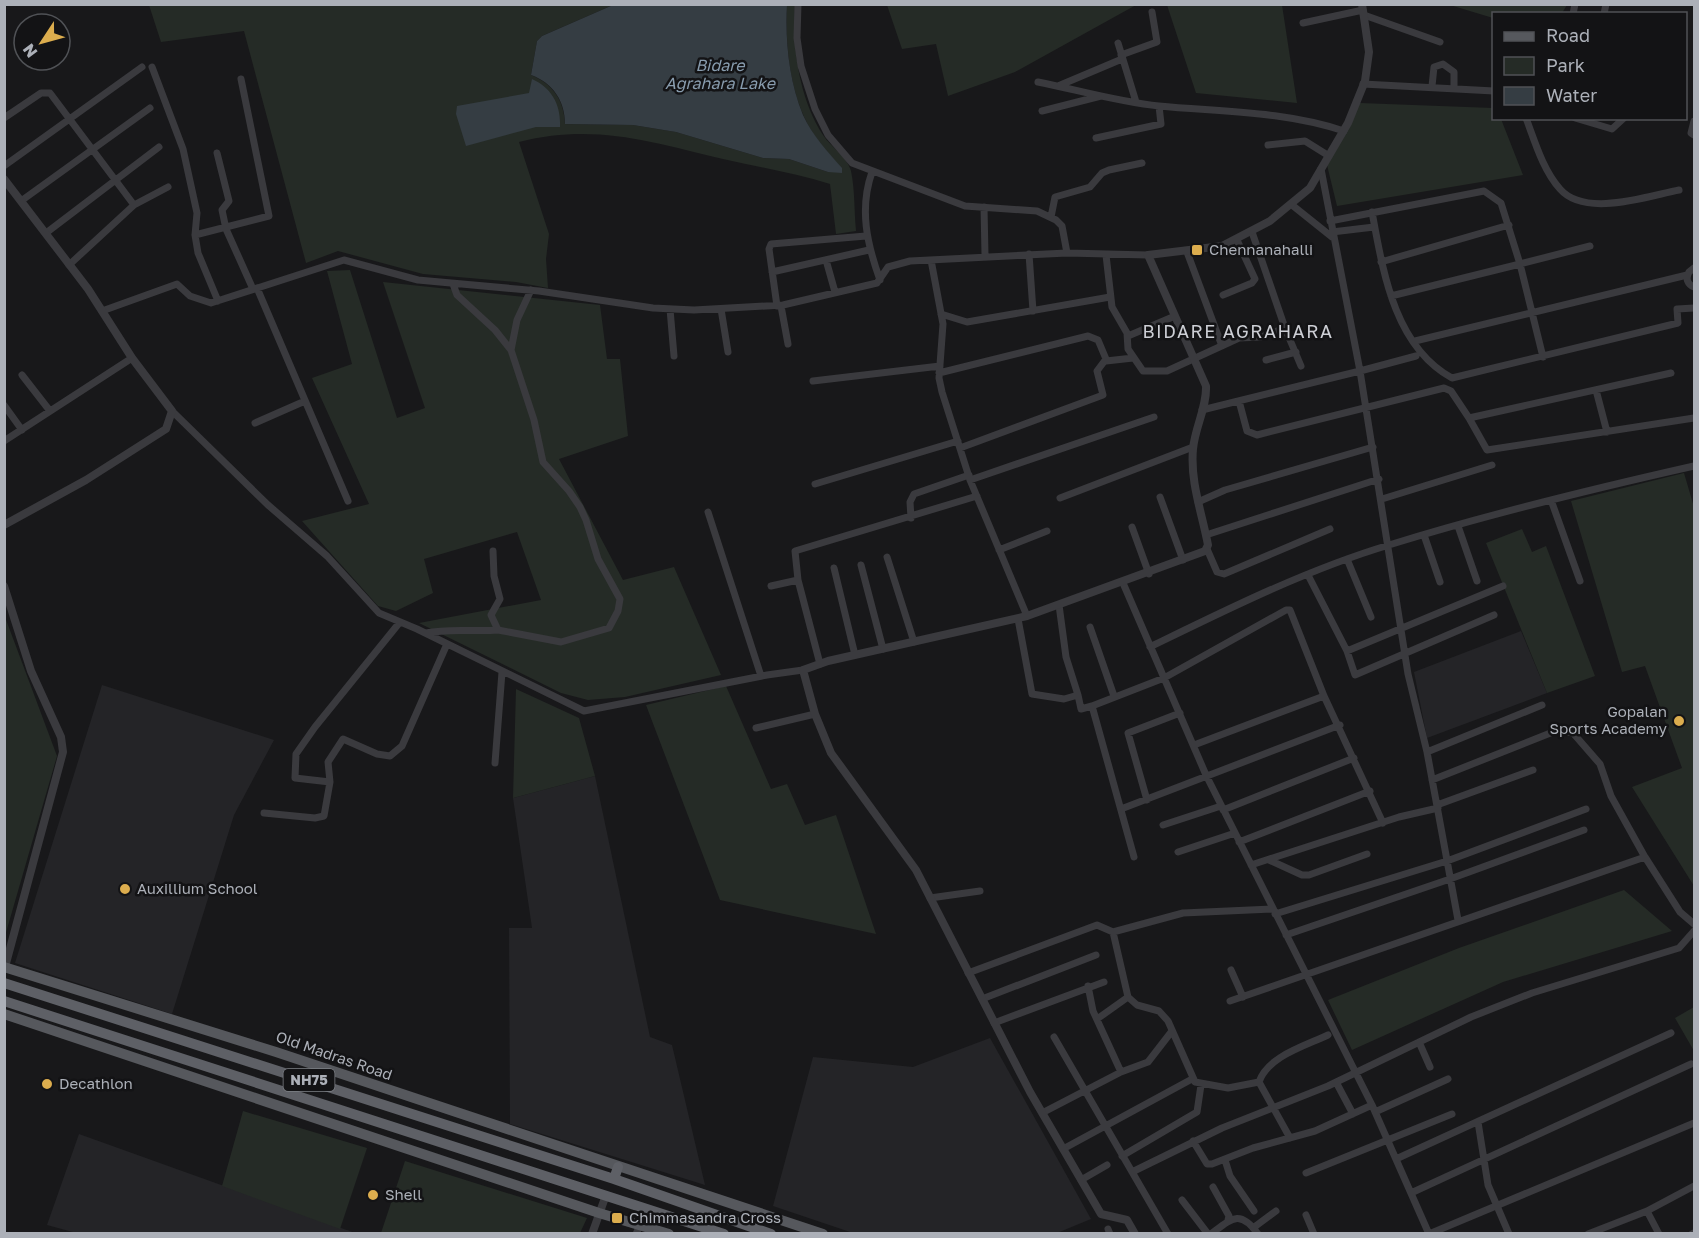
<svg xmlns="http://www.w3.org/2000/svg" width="1699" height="1238" viewBox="0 0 1699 1238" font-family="'Golos Text',sans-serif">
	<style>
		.built { fill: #242427 }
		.green { fill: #252b26 }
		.water { fill: #353d43 }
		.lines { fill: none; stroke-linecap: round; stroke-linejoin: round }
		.minor { stroke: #3a3a3e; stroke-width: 7 }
		.tertiary { stroke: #3a3a3e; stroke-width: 8 }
		.primary { stroke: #56585d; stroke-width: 10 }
		.trunk { stroke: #5e6066; stroke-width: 10 }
		.poi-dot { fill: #dcad4e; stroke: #131315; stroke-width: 2 }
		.labels { text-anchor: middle; stroke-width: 5; stroke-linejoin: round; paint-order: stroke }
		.shield { fill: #131315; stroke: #7e8187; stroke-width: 1.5 }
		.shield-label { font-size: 14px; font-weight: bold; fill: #acb0b8 }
		.poi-label { font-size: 15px; fill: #acb0b8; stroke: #131315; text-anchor: start }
		.street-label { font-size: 15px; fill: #acb0b8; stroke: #131315 }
		.water-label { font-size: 16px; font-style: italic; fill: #889cae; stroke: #131315 }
		.quarter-label { font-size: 18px; letter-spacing: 1.5px; fill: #cdcfd5; stroke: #131315 }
	</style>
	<rect width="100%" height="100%" fill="#18181a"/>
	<path class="built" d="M1521,631l26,62 -120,45 -13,-66z
		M102,685l172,55 -40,75 -62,199 -157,-51z
		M595,776l55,261 22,8 33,140 -195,-61 -1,-196h23l-19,-130z
		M990,1038l101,181 -34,14 -201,1 -83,-28 40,-149 100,10z
		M79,1134l276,99 -275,1 -33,-9z"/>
	<path class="green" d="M149,5h464l-71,31 -5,5 -6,34c22,9 33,25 34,49l68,1 43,7 87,26 26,1 39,13 13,-4c-8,-10 -18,-21 -26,-32 -25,-36 -30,-89 -28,-131h8c-3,42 4,93 28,130 7,11 25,23 28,36 4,19 3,40 5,60l-20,3 -6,-50c-35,-11 -71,-17 -107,-25 -73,-17 -128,-36 -204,-17l30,92 -3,25 2,29 -32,-6 -93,-8 -85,-23 -32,12 -62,-232 -83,11z
		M887,5v-1l249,1 -121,67 -67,24 -12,-52 -34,5z
		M1167,5h115l15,98 -101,-10z
		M1450,5h117l-5,8 -68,1 -1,4z
		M1360,103l133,5 1,10 7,1 22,56 -186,31 -10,-41z
		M350,270l47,148 28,-10 -42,-126 217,23 7,54h13l8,77 -69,23 64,121 51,-13 47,108 -96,22 -37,3 -27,-7 -142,-70 122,-23 -24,-68 -93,27 9,34 -37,18 -18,-5 -76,-85 67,-17 -57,-126 40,-14 -25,-93z
		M1684,473l10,34v379l-62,-99 50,-19 -37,-102 -23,6 -51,-171z
		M1522,529l10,23 14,-6 49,130 -48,17 -61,-150z
		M5,617l52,139 -52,180z
		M726,686l45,103 16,-5 18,41 31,-10 40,119 -156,-34 -74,-195z
		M516,689l63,29 16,58 -82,22z
		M1624,890l48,41 -169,51 -151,68 -24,-50 131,-52z
		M1694,1007v44l-19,-33z
		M243,1111l124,37 -27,81 -118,-43z
		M405,1161l182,57 -7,15h-199z"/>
	<path class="water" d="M613,5h174c-2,36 2,76 16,110 9,20 25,37 39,53v5l-14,-1 -39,-13 -26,-1 -87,-26 -43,-7 -68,-1c0,-23 -12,-41 -34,-49l6,-34 5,-5z
		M532,79c20,9 29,26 28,48h-24l-70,19 -10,-32 1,-8 72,-13z"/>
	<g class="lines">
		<path class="minor" d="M798,4l-1,34 4,28 14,43 13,26 24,28 113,43 72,5 19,9 6,6 5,27
			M1573,14l2,-10
			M1604,14l2,-10
			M1364,15l76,27
			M1303,23l60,-13
			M1118,43l18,59
			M1121,55l36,-13 -5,-30
			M152,67l31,82 14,64 -2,22 3,18 20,48
			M1038,82c40,8 80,20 121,24 63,6 124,5 185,25
			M1363,84l131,7
			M1058,86l64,-27
			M1432,86l2,-19 9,-3 11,8v16
			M1042,111l59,-15
			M4,118l37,-25h9l84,112
			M1526,118c9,24 17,52 34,71 25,29 88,7 119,1
			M1575,118l37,11 12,-11
			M1694,121l-3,12 3,2
			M1096,138l65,-14 -2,-18
			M1268,145l37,-4 24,15
			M217,153l12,48 -7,9 4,19 27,60
			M4,166l138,-99
			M1321,169l39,202 56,-15
			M872,172c-13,37 -5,72 8,108
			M21,201l129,-93
			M1292,205l40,32
			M984,207l1,48
			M1372,212c11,59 22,134 80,166l226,-55 -1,-14 17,-1
			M1051,217l4,-20 35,-10 12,-14 7,-3 33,-7
			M1330,221l154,-30 17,12 19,61 70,-18
			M1252,232l33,96
			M1332,232l42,-5
			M46,233l113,-86
			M195,235l74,-19 -28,-137
			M1187,252l35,94
			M1029,254l4,57
			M1106,255l6,52 15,26 1,16 15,22h24l72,-33 22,-1 24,-9 16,38
			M826,260l9,32
			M931,260l12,64 -4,54 3,14 28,88 57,136
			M1381,262l128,-37
			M69,265l65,-60 34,-18
			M1694,268l-5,4c-4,7 -1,13 5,15
			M772,272l97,-22
			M453,284l4,11 38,35 16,20
			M257,288l91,213
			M1223,295l29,-12 3,-4 -18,-39
			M1391,296l129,-32 23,93
			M777,306l-8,-57 2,-5 95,-8
			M781,306l7,38
			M670,309l4,47
			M721,309l7,43
			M102,311l75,-27 13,12 21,7 133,-43 74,20 121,11 114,17 41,2 89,-5 94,-22 11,-16 22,-6 157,-8 81,2
			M941,314l26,8 143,-25
			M1128,336l47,-20
			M1415,341l272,-66
			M1266,360l30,-8
			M1106,361l27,-3
			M939,373l149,-37 10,4 8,19 -9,12 6,24 -143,53
			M22,375l28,36
			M813,381l127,-15
			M1596,390l11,42
			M1239,401l8,30 10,4 187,-47 7,3 18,27 202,-45
			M4,405l18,25
			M1202,410l158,-39 48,303 19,78 31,168
			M172,411l96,94 59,51 52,57 38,16 167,82 183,-36 36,-5
			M1469,418l18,32 207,-32
			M255,423l50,-22
			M4,441l128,-83
			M970,480l184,-63
			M815,484l143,-43
			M1160,497l23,63
			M1060,498l133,-51
			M1382,499l110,-34
			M1551,500l29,81
			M1198,502l27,-12 148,-43
			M708,512l53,164
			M911,518l-1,-16 4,-8 55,-19
			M1458,526l19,55
			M1132,527l17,47
			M1206,535l173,-56
			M1424,535l16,47
			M1207,549l10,23 7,2 106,-45
			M999,550l48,-19
			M493,551l1,25 6,23 -9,16 7,15 63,12 48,-14 9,-17 2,-12 -22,-40 -12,-39 -6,-13 -11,-16 -26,-29 -9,-42 -23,-70 6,-30 14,-30
			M887,557l27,85
			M1347,559l24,58
			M861,565l22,84
			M834,568l21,87
			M1308,575l39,76 8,24 139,-60
			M1123,583l83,192 166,330 57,129
			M771,586l27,-6
			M1059,605l7,52 12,38
			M1018,619l14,75 32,5 14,-4 3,14 11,-3
			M1090,627l24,69
			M426,633c23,-5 48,-1 72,-3
			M1150,647c78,-38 156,-77 239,-102 100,-31 203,-56 305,-79
			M1347,651l156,-65
			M820,664l-22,-84 -3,-29 182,-55
			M756,728l59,-14
			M1194,745l130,-49
			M1427,752l115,-47
			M495,763l7,-91
			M1432,780l126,-50 15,3 27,31 11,32 35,63
			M330,782l-2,-20 15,-23 34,15 13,2 12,-10 45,-102
			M1147,800l-19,-67 52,-20
			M1437,805l96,-35
			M1121,809l219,-84
			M1223,810l131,-52
			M264,813l51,5 9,-2 6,-34 -35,-4 1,-24 19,-27 85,-105
			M1163,825l58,-19
			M1239,842l131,-51
			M1178,852l57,-19
			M1134,857l-42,-151 72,-28 122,-68h4l34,86 59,127
			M1269,860l33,15h7l58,-21
			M1251,865l148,-48 39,-9
			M930,898l50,-7
			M1275,914l172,-53 139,-52
			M1113,932l15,65 9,8 22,6 9,10 27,61 33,6 31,-6
			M1286,935l164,-56 134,-49
			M1231,970l12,27
			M968,973l129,-48 16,7 70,-19 89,-4
			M982,999l114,-44
			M1230,1001l415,-144 35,55 14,12
			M1097,1019l31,-22
			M994,1023l110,-41
			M1054,1037l114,197
			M1419,1042l11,25
			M1121,1072l27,-10 24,-31
			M1336,1082l17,32
			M1375,1112l73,-33
			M1042,1113l79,-41 -28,-61 -5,-25
			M1478,1122l10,63 21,49
			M1290,1138l-31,-56c9,-26 46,-36 69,-47
			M1193,1141l14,23h5l41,-16 62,-17 57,-26
			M1063,1149l129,-70
			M1122,1156l75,-44 4,-27
			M1396,1159l275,-126
			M1225,1160l5,16 24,35
			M1132,1172l90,-44 106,-42 143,-69 61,-24 147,-45 15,-17
			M1306,1173l146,-59
			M1081,1180l26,-15
			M1213,1187l16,29 -1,4
			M1411,1193l280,-129
			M1182,1200l26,34
			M1647,1211l47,-25
			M1306,1215l8,19
			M1253,1228l23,-17
			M1108,1229l2,5
			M636,1234l4,-9
			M1211,1234c21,-16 29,-25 47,0
			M1429,1234l265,-111
			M1588,1234l59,-23 12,23
			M1692,1234l2,-1"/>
		<path class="tertiary" d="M4,179l84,110 44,69 40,53 -6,18 -80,51 -82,45
			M4,586l27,85 30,66 2,15 -58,215
			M592,1234l14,-39
			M1135,1234l-8,-14 -26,-6 -71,-122 -114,-222 -85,-117 -16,-39 -12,-44 25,-9 199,-45 178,-65 3,-6c-6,-32 -18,-63 -15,-96 2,-22 14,-42 13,-63l-58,-131 74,-9 48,-25 40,-33 38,-65 17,-42 4,-29 -7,-48"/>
		<path class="primary" d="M4,967l272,85 547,182
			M4,1014l595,199 70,21"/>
		<path class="trunk" d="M4,983l610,196 157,55
			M4,1001l720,233
			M614,1179l4,-12"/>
	</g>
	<g class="poi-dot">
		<rect x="1191" y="244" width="12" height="12" rx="3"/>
		<circle cx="1679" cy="721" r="6"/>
		<circle cx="125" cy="889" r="6"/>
		<circle cx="47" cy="1084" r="6"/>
		<circle cx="373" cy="1195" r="6"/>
		<rect x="611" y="1212" width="12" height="12" rx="3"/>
	</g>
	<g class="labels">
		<rect class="shield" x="283.5" y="1069" width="51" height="22" rx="4.5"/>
		<g class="shield-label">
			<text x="309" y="1085">NH75</text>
		</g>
		<g class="poi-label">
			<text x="1209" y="255">Chennanahalli</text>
			<text x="1667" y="717" text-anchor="end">Gopalan<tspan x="1667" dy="17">Sports Academy</tspan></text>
			<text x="137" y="894">Auxillium School</text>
			<text x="59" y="1089">Decathlon</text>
			<text x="385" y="1200">Shell</text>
			<text x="629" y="1223">Chimmasandra Cross</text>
		</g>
		<g class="street-label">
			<text transform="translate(334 1056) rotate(19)" y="5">Old Madras Road</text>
		</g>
		<g class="water-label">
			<text x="720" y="71">Bidare<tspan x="720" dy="18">Agrahara Lake</tspan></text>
		</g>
		<g class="quarter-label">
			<text x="1238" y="338">BIDARE AGRAHARA</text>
		</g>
	</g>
	<rect width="1699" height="1238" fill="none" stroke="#acb0b8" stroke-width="12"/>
	<rect x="1492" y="12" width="195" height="108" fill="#131315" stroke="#505256" stroke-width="1.5"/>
	<rect x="1504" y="32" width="30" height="9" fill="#56585d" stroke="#505256" stroke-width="1.5"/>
	<text x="1546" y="42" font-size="18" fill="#acb0b8">Road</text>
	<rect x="1504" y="57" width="30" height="18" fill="#252b26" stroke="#505256" stroke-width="1.5"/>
	<text x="1546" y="72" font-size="18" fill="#acb0b8">Park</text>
	<rect x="1504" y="87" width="30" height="18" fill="#353d43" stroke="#505256" stroke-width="1.5"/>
	<text x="1546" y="102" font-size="18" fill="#acb0b8">Water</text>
	<g transform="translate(42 42) rotate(234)"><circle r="28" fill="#131315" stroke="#505256" stroke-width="1.5"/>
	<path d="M0-4.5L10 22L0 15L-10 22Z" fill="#dcad4e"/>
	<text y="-9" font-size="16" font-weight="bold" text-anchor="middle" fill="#acb0b8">N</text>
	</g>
</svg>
